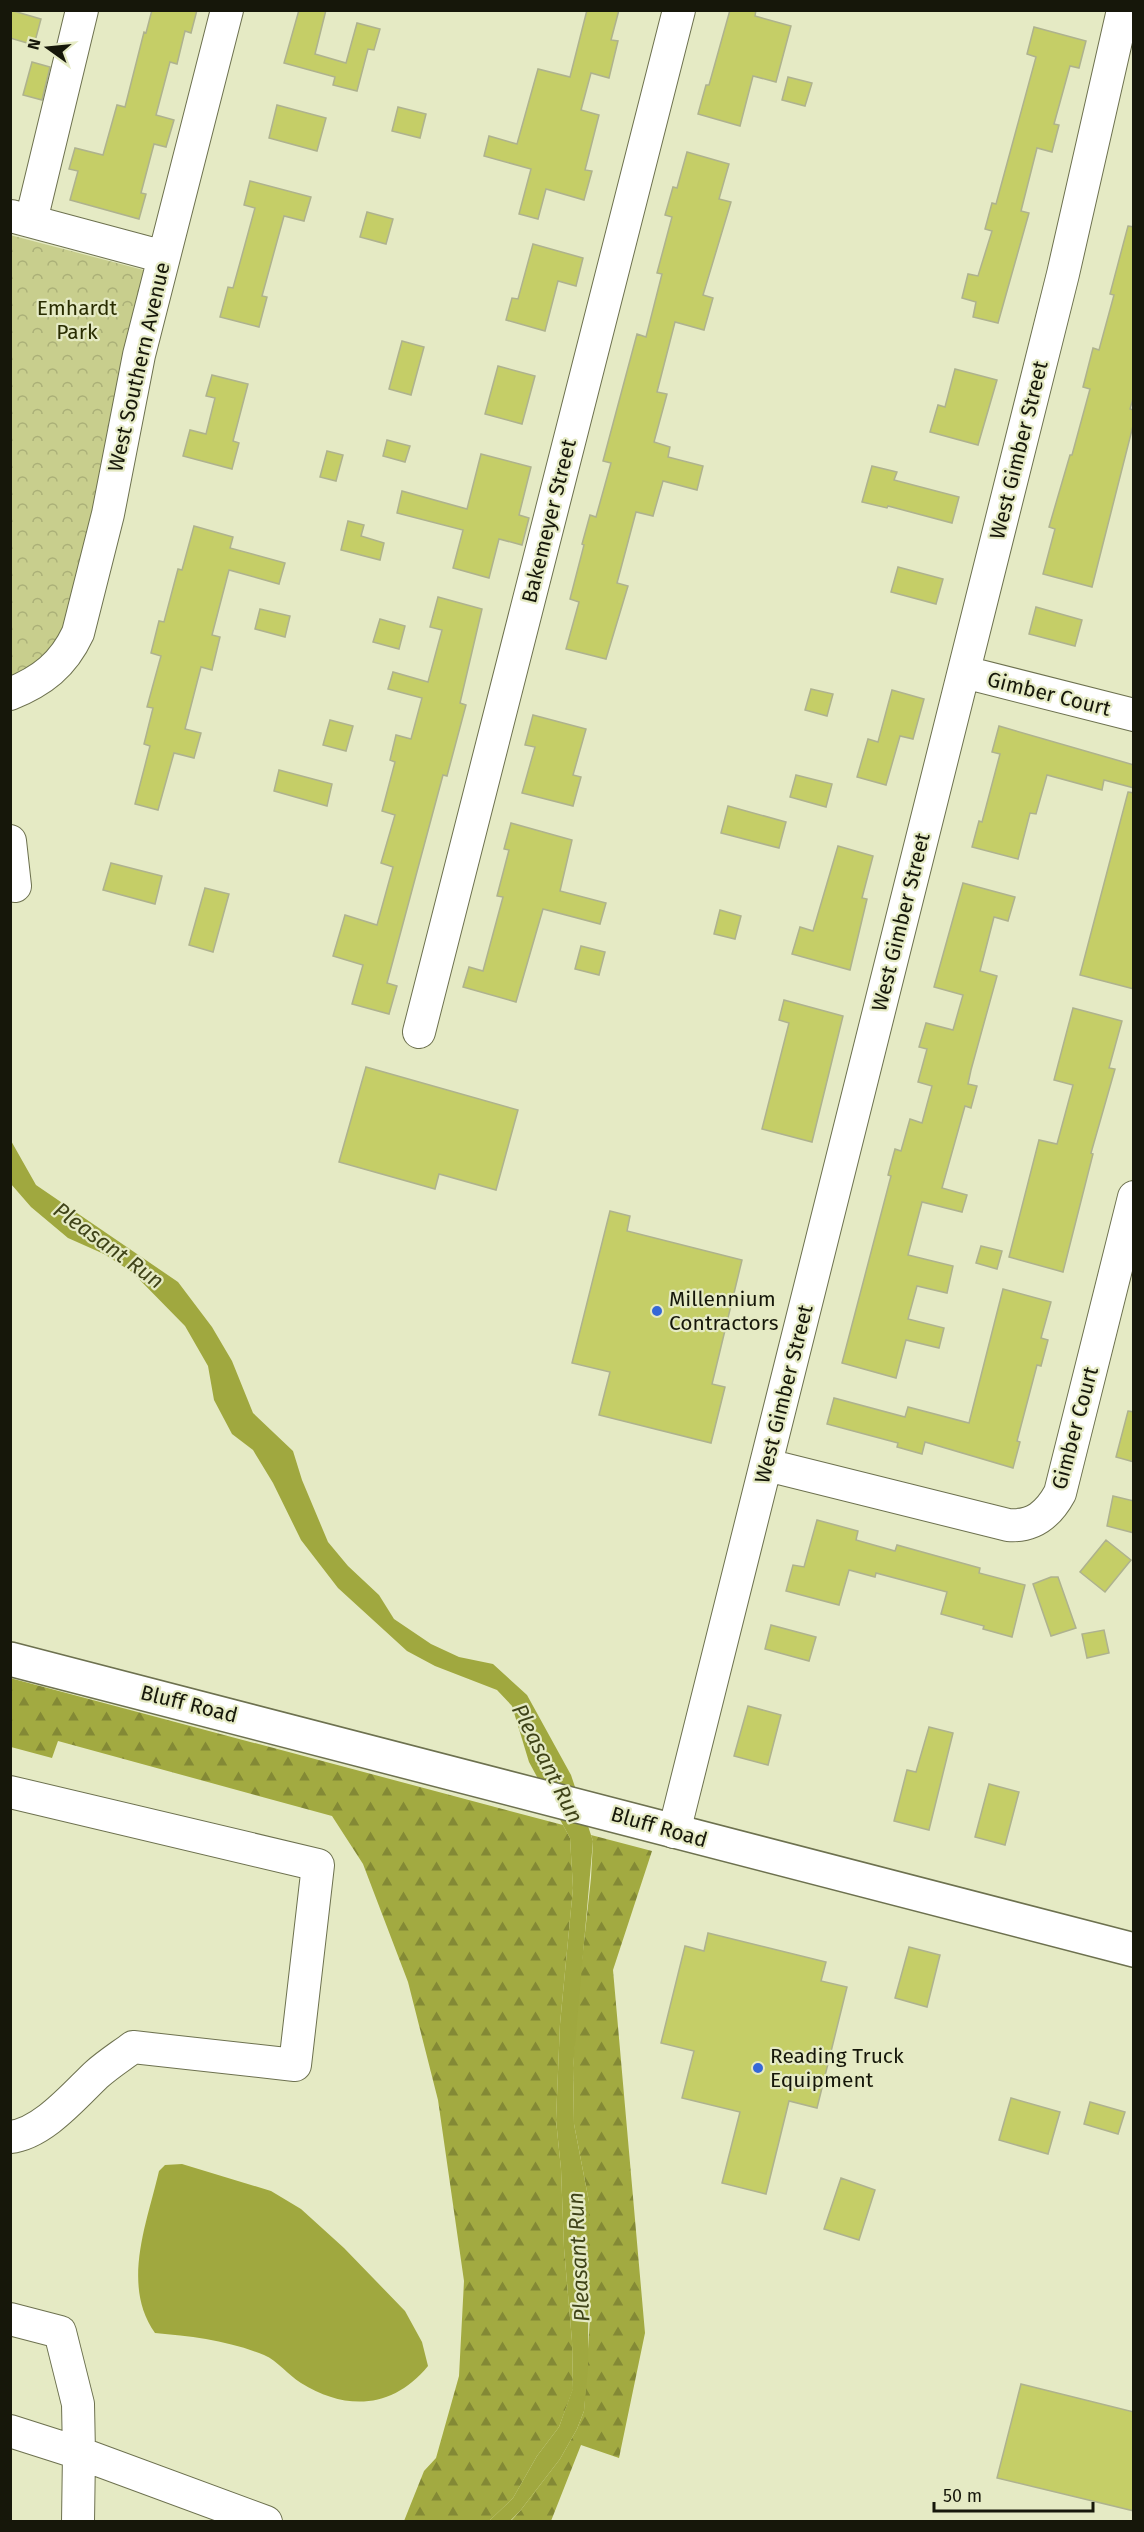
<svg xmlns="http://www.w3.org/2000/svg" width="1144" height="2532" viewBox="0 0 1144 2532" font-family="'Fira Sans',sans-serif">
	<style>
		.forest { fill: url(#forest-firs) }
		.park { fill: url(#park-crowns) }
		.water { fill: #a0a83f }
		.building { fill: #c5ce67; stroke: #aeb28e; stroke-width: 1.5 }
		.lines { fill: none; stroke-linecap: round; stroke-linejoin: round }
		.minor-casing { stroke: #6d714f; stroke-width: 34 }
		.major-casing { stroke: #6d714f; stroke-width: 36 }
		.minor { stroke: #fff; stroke-width: 32 }
		.major { stroke: #fff; stroke-width: 33 }
		.poi-dot { fill: #3568d7; stroke: #e5eac4; stroke-width: 2 }
		.labels { text-anchor: middle; stroke-width: 4.5; stroke-linejoin: round; paint-order: stroke }
		.park-label { font-size: 21px; fill: #292c00; stroke: #e5eac4 }
		.street-label { font-size: 21px; fill: #16170a; stroke: #e5eac4 }
		.poi-label { font-size: 21px; fill: #16170a; stroke: #e5eac4; text-anchor: start }
		.water-label { font-size: 22px; font-style: italic; fill: #3f4318; stroke: #e5eac4 }
	</style>
	<defs>
		<pattern id="forest-firs" width="22" height="20" patternUnits="userSpaceOnUse" patternTransform="scale(1.5)"><rect width="22" height="20" fill="#a2aa41"/><path d="M5 1l3.5 6h-7zM16 11l3.5 6h-7z" fill="#838935"/></pattern>
		<pattern id="park-crowns" width="20" height="18" patternUnits="userSpaceOnUse" patternTransform="scale(1.5)"><rect width="20" height="18" fill="#c8ce8d"/><path d="M2 6a3 3 0 1 1 6 0M12 15a3 3 0 1 1 6 0" fill="none" stroke="#abb078"/></pattern>
	</defs>
	<rect width="100%" height="100%" fill="#e5eac4"/>
	<path class="forest" d="M10,1678l553,147 7,13 3,50 -13,136 -4,96 5,49 3,79 8,93 1,48 -14,38 -22,29 -24,42 -24,23h-85l20,-50 12,-13 23,-82 5,-95 -26,-181 -30,-118 -45,-118 -31,-48 -274,-75 -6,17 -41,-11z
		M591,1835l61,16 -39,119 32,363 -26,125 -38,-13 -30,76 -41,1 10,-11 40,-52 17,-30 7,-18 6,-93 -3,-89 2,-27 -15,-78 -1,-56 3,-53 15,-137 2,-37z"/>
	<path class="park" d="M10,235l145,38 -95,389 -50,21z"/>
	<path class="water" d="M10,1139l26,46 142,97 34,45 20,34 21,52 40,38 9,29 26,62 20,24 31,29 15,24 37,25 28,13 34,7 34,31 44,80 22,66 -20,227 1,56 15,78 -1,165 -4,44 -7,18 -17,30 -40,52 -10,10h-21l24,-23 24,-42 22,-29 14,-39 -1,-47 -8,-93 -3,-79 -5,-49 4,-96 13,-136 -3,-50 -41,-76 -17,-56 -15,-16 -62,-24 -28,-15 -69,-63 -37,-48 -28,-57 -20,-33 -21,-16 -18,-34 -6,-34 -23,-40 -53,-54 -28,-18 -36,-16 -37,-31 -20,-23z
		M182,2164l89,27 30,18 43,39 61,63 17,31 6,24c-35,43 -82,45 -127,17 -13,-8 -23,-22 -37,-28 -34,-14 -73,-19 -109,-22 -34,-48 -8,-110 4,-162l6,-6z"/>
	<path class="building" d="M10,10l31,9 -7,26 -24,-7z
		M152,10h45l-6,23 -6,-2 -8,33 -7,-2 -14,53 18,5 -8,27 -12,-3 -13,49 5,1 -7,25 -69,-19 8,-29 -9,-2 6,-21 28,7 14,-50 8,2 19,-75 2,1z
		M299,10h27l-11,44 31,9 11,-40 23,6 -6,21 -6,-1 -11,42 -24,-6 2,-8 -51,-14z
		M587,10h32l-8,30 7,1 -9,37 -18,-5 -10,37 18,5 -14,55 7,1 -8,29 -38,-11 -8,30 -19,-5 12,-45 -47,-13 5,-20 28,8 21,-75 32,8z
		M730,10h26l-1,6 36,10 -15,56 -23,-6 -13,50 -42,-12 8,-29h3z
		M1034,27l52,14 -7,27 -9,-2 -16,58 5,1 -7,27 -15,-4 -16,63 8,2 -31,110 -25,-6 3,-15 -14,-4 6,-24 10,2 14,-45 -7,-2 7,-26 4,1 40,-147 -9,-3z
		M32,62l18,5 -8,33 -19,-5z
		M788,77l24,6 -7,23 -23,-6z
		M277,105l49,13 -9,33 -48,-13z
		M398,107l28,7 -6,24 -28,-7z
		M687,152l42,12 -10,35 12,3 -28,93 10,3 -9,32 -29,-8 -18,70 10,2 -13,48 16,5 -2,10 35,9 -6,24 -34,-9 -10,35 -17,-4 -19,71 11,3 -22,73 -40,-10 13,-47 -9,-3 14,-54 -2,-1 8,-29 6,2 15,-54 -8,-2 34,-127 9,3 16,-63 -5,-1 15,-56 -7,-2 8,-28 4,1z
		M250,181l61,16 -7,24 -20,-5 -22,80 5,1 -8,30 -39,-10 8,-30 5,1 22,-80 -11,-3z
		M367,212l26,7 -7,25 -26,-7z
		M1128,226l6,1v168l-4,14 4,1v12l-42,165 -49,-13 12,-45 -6,-2 21,-72h2l18,-66 -7,-2 10,-39 6,2 15,-55 -4,-1z
		M533,244l50,14 -7,28 -18,-5 -13,50 -39,-11 6,-22 6,1z
		M402,341l22,6 -13,48 -22,-6z
		M498,366l37,10 -13,48 -37,-10z
		M955,369l42,11 -19,65 -48,-13 8,-27 7,2z
		M212,375l36,9 -15,57 6,2 -7,26 -49,-13 7,-26 16,4 9,-36 -9,-2z
		M387,440l23,6 -5,16 -22,-6z
		M327,451l16,4 -7,26 -16,-4z
		M481,454l50,13 -12,48 10,3 -7,27 -23,-6 -10,39 -36,-10 10,-38 -66,-17 5,-22 65,18z
		M872,466l25,6 -3,8 65,17 -7,26 -64,-17 -1,2 -25,-6z
		M348,521l16,4 -3,11 23,7 -4,17 -39,-10z
		M194,526l39,11 -3,11 55,15 -6,21 -50,-14 -17,65 8,2 -8,33 -11,-3 -16,62 16,4 -7,25 -20,-5 -16,57 -23,-6 15,-58 -6,-2 9,-36 -6,-1 14,-51 -10,-3 8,-32 5,1 14,-53 4,1z
		M898,567l45,12 -7,25 -45,-12z
		M438,597l44,12 -22,94 6,2 -19,71 -4,-1 -56,208 10,3 -8,28 -37,-10 11,-39 -30,-9 12,-41 32,10 16,-58 -12,-4 14,-48 -13,-4 13,-49 -5,-2 6,-25 15,4 11,-41 -34,-9 5,-17 35,10 14,-52 -12,-3z
		M1036,607l46,13 -7,26 -46,-12z
		M260,609l30,7 -5,21 -30,-8z
		M380,619l25,7 -6,23 -26,-7z
		M811,689l22,5 -6,22 -22,-6z
		M892,690l32,9 -11,40 -13,-3 -14,49 -29,-8 11,-38 10,3z
		M533,715l53,14 -13,46 8,2 -8,29 -51,-13 13,-46 -10,-2z
		M330,720l23,6 -7,25 -23,-6z
		M999,726l135,39v23l-30,-8 -2,10 -55,-15 -11,39 -6,-1 -12,46 -46,-12 7,-26 3,1 18,-68 -8,-2z
		M279,770l53,14 -5,22 -53,-15z
		M796,775l36,9 -6,23 -36,-10z
		M1128,792l6,1v196l-54,-14z
		M728,806l58,16 -7,26 -58,-15z
		M511,823l61,17 -12,51 46,12 -6,21 -57,-15 -27,93 -53,-15 6,-20 14,4 20,-74 -6,-1 12,-46 -5,-1z
		M838,846l35,10 -11,42 5,1 -17,71 -58,-16 8,-27 13,4z
		M111,863l51,13 -7,28 -52,-14z
		M963,883l52,14 -7,24 -14,-4 -14,54 17,5 -26,94 -3,14 9,2 -6,22 -6,-2 -23,82 25,7 -5,17 -40,-10 -14,53 45,11 -6,27 -30,-7 -9,33 36,9 -5,20 -33,-8 -10,38 -54,-15 49,-187 -3,-1 7,-26 6,2 9,-32 12,4 10,-37 -14,-4 9,-33 -8,-2 7,-24 27,7 10,-35 -29,-8z
		M205,888l24,6 -16,58 -24,-7z
		M720,910l21,6 -6,23 -21,-5z
		M581,946l24,6 -6,23 -24,-6z
		M784,1000l59,16 -31,126 -50,-13 27,-106 -10,-3z
		M1073,1008l49,13 -13,47 6,1 -24,84 2,1 -30,118 -54,-15 30,-117 18,4 16,-59 -19,-5z
		M366,1067l152,43 -22,80 -57,-16 -4,15 -96,-27z
		M610,1211l20,5 -3,15 115,29 -30,124 13,3 -14,56 -112,-28 11,-43 -38,-9z
		M981,1246l21,5 -5,18 -21,-6z
		M1003,1289l48,13 -10,36 7,2 -7,26 -4,-1 -20,76 3,1 -7,26 -88,-26 -3,12 -25,-7 1,-4 -71,-19 7,-26 71,19 3,-10 61,16z
		M1128,1411l6,1v50l-18,-5z
		M1113,1496l21,5v32l-27,-7z
		M817,1520l41,11 -2,9 39,11 2,-6 83,23 -1,5 46,12 -13,52 -29,-8 1,-3 -43,-12 6,-22 -71,-19 -1,4 -26,-7 -10,35 -53,-14 7,-26 11,2z
		M1106,1540l25,20 -26,32 -25,-20z
		M1051,1577h7l18,51 -25,8 -18,-52z
		M771,1625l45,12 -7,24 -44,-12z
		M1104,1630l5,23 -22,5 -5,-24z
		M748,1706l33,9 -13,50 -34,-9z
		M929,1727l24,6 -24,97 -35,-9 13,-51 9,2z
		M989,1784l30,8 -14,53 -30,-8z
		M708,1933l118,29 -5,19 26,6 -30,121 -28,-7 -23,93 -44,-11 18,-71 -58,-14 12,-47 -33,-8 24,-97 19,5z
		M909,1947l31,8 -13,52 -32,-9z
		M1011,2098l49,14 -12,42 -49,-14z
		M1090,2102l35,10 -7,22 -34,-10z
		M841,2178l34,12 -16,50 -35,-11z
		M1021,2384l113,28v99l-137,-33z"/>
	<g class="lines">
		<defs>
			<path id="minor" d="M11,216l153,41
				M31,221l51,-211
				M964,672l170,43
				M10,694c32,-13 53,-29 68,-61l30,-119 31,-159 88,-345
				M10,841l5,45
				M419,1032l260,-1022
				M767,1465l241,60c25,2 40,-10 52,-32l74,-296
				M10,1792l308,73 -23,200 -162,-18c-12,9 -26,18 -37,28 -22,21 -54,59 -86,62
				M674,1832l389,-1558 60,-264
				M10,2319l50,13 18,72 1,49 -69,-22
				M78,2522l1,-69 187,69"/>
			<path id="major" d="M10,1659c375,96 749,195 1124,291"/>
		</defs>
		<use href="#minor" class="minor-casing"/>
		<use href="#major" class="major-casing"/>
		<use href="#minor" class="minor"/>
		<use href="#major" class="major"/>
	</g>
	<g class="poi-dot">
		<circle cx="657" cy="1311" r="6"/>
		<circle cx="758" cy="2068" r="6"/>
	</g>
	<g class="labels">
		<g class="park-label">
			<text x="77" y="315">Emhardt<tspan x="77" dy="24">Park</tspan></text>
		</g>
		<g class="street-label">
			<text transform="translate(139 367) rotate(-77)" y="7">West Southern Avenue</text>
			<text transform="translate(1019 450) rotate(-76)" y="7">West Gimber Street</text>
			<text transform="translate(549 521) rotate(-76)" y="7">Bakemeyer Street</text>
			<text transform="translate(1049 694) rotate(14)" y="7">Gimber Court</text>
			<text transform="translate(901 922) rotate(-76)" y="7">West Gimber Street</text>
			<text transform="translate(784 1394) rotate(-76)" y="7">West Gimber Street</text>
			<text transform="translate(1075 1428) rotate(-75)" y="7">Gimber Court</text>
			<text transform="translate(189 1704) rotate(14)" y="7">Bluff Road</text>
			<text transform="translate(659 1827) rotate(16)" y="7">Bluff Road</text>
		</g>
		<g class="poi-label">
			<text x="669" y="1306">Millennium<tspan x="669" dy="24">Contractors</tspan></text>
			<text x="770" y="2063">Reading Truck<tspan x="770" dy="24">Equipment</tspan></text>
		</g>
		<g class="water-label">
			<text transform="translate(109 1245) rotate(36)" y="8">Pleasant Run</text>
			<text transform="translate(548 1763) rotate(63)" y="8">Pleasant Run</text>
			<text transform="translate(578 2257) rotate(-93)" y="8">Pleasant Run</text>
		</g>
	</g>
	<rect width="1144" height="2532" fill="none" stroke="#16170a" stroke-width="24"/>
	<g transform="translate(48 48) rotate(285)" stroke="#e5eac4" stroke-width="4.5" paint-order="stroke">
	<path d="M0-4.5L10 22L0 15L-10 22Z" fill="#16170a"/>
	<text y="-9" font-size="16" font-weight="bold" text-anchor="middle" fill="#16170a">N</text>
	</g>
	<path d="M934 2502v9h159v-9" fill="none" stroke="#16170a" stroke-width="3"/>
	<text x="943" y="2502" font-size="18" fill="#16170a" stroke="#e5eac4" stroke-width="4.5" paint-order="stroke">50 m</text>
</svg>
